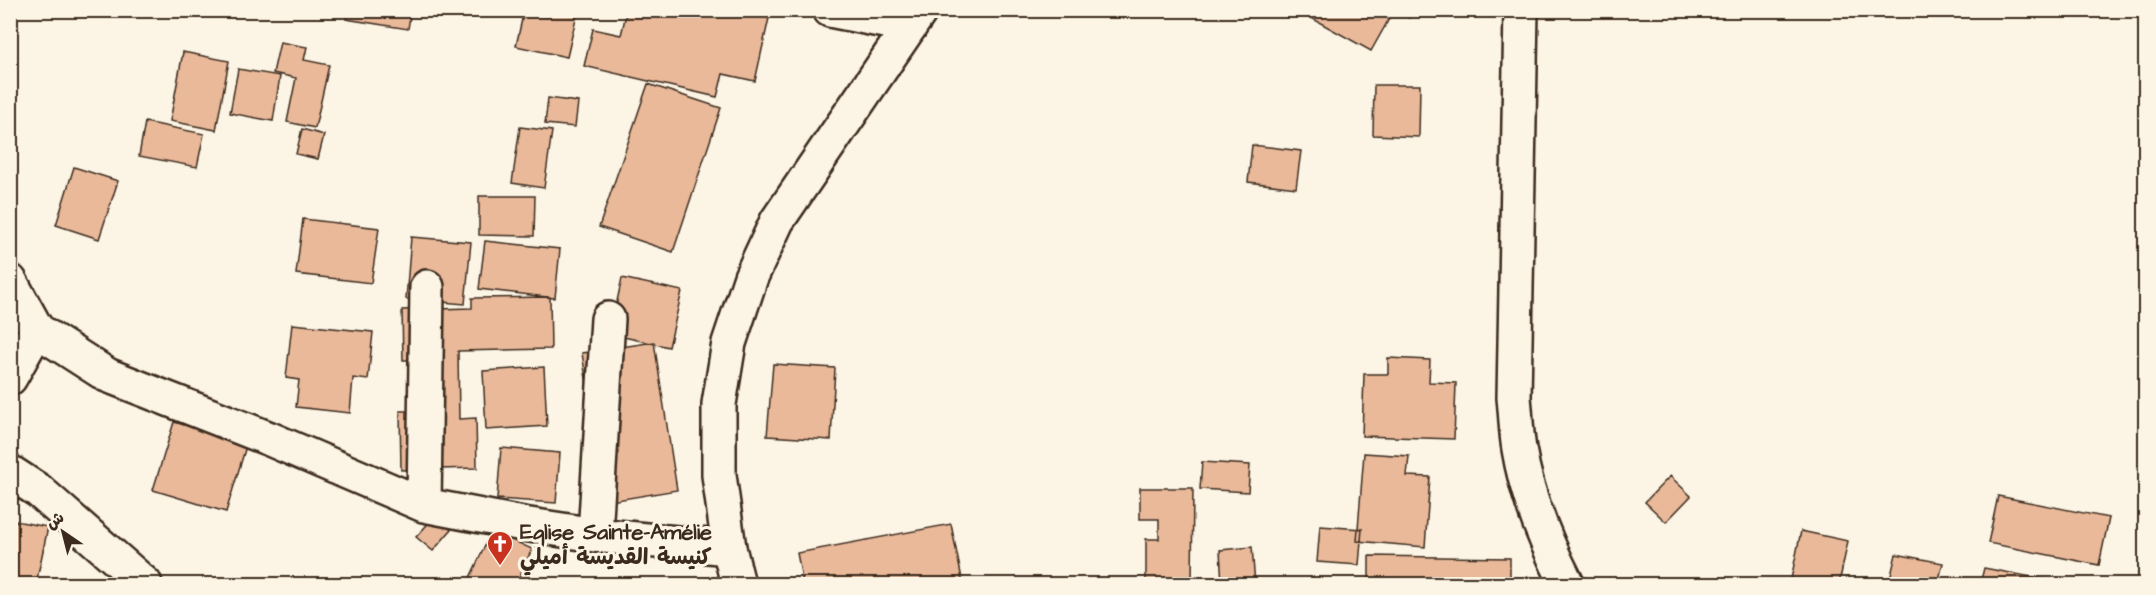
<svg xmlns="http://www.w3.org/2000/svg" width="2156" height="595" viewBox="0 0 2156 595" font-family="'Architects Daughter','Playpen Sans Arabic',sans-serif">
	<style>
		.building { fill: #e9b99a; stroke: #3b2a1e; stroke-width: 1.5 }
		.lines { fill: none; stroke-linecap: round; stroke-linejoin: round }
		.minor-casing { stroke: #3b2a1e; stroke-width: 38 }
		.secondary-casing { stroke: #3b2a1e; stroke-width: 38 }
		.minor { stroke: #fcf5e5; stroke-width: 33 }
		.secondary { stroke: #fcf5e5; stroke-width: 33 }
		.labels { text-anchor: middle; stroke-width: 6; stroke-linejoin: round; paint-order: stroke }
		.poi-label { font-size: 22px; font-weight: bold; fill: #3b2a1e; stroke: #fcf5e5; text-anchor: start }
	</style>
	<rect width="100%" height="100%" fill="#fcf5e5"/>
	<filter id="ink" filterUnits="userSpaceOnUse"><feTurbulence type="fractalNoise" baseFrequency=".0167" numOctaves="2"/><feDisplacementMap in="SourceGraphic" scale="12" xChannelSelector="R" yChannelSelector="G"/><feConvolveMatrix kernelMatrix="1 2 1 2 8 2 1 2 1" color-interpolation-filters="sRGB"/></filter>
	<g filter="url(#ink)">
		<path class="building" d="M347,10h64l-3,19 -62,-10z
			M524,10h54l-11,47 -51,-11z
			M627,10h133l-2,6 11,2 -14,63 -32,-7 -6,23 -133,-31 9,-37 28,6z
			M1297,10h97l-23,41z
			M1396,10h17l-4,8z
			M280,42l27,5 -3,13 25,5 -14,63 -28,-6 9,-44 -23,-5z
			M183,52l46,9 -13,69 -46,-9z
			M238,69l42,7 -7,45 -43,-8z
			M648,84l73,24 -48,144 -74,-25z
			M1374,85h46l-1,52 -46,-2z
			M548,98l30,4 -3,25 -30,-3z
			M145,122l59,12 -7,33 -58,-11z
			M520,127l32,4 -8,57 -32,-5z
			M302,129l22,6 -6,24 -22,-5z
			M1252,145l49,6 -5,37 -48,-6z
			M74,167l44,14 -19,58 -43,-14z
			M479,196h56l-1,40 -55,-1z
			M303,219l76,9 -8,55 -75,-9z
			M411,237l60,5 -6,62 -59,-5z
			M485,241l75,8 -5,49 -76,-9z
			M622,278l60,13 -13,56 -59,-13z
			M550,297l1,52 -93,2 1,68 17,-1 1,50 -76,2 -1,-59h15l-1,-51h-11l-1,-50 70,-2v-10z
			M292,324l81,8 -5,48 -15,-2 -3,35 -54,-6 3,-27 -13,-2z
			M654,342l23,148 -72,12 -23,-149z
			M1388,358l42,2 -1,22 27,1 -2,56 -92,-3 2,-62h24z
			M773,364l62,4 -4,72 -64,-4z
			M544,367l3,59 -61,4 -3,-59z
			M174,422l73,21 -21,69 -73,-22z
			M501,448l59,5 -4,50 -59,-4z
			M1364,453l45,3 -2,20 23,1 -5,70 -68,-6z
			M1202,462l48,3 -2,27 -48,-3z
			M1670,476l21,20 -25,26 -21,-20z
			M1140,488h53l-1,96h-46v-45h13v-20h-19z
			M1998,496l111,22 -10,47 -111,-22z
			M435,516l16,14 -18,21 -17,-14z
			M10,520l38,7 -12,57h-26z
			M951,524l12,60h-160l-6,-31z
			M1320,526l42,3 -3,36 -42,-3z
			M492,531l40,18 -16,35h-49z
			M1801,531l47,10 -9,43h-49z
			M2146,539v36l-8,-1z
			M1252,547l3,37h-33l-2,-34z
			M1896,554l47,9 -5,21h-49z
			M1369,556l141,2v26h-141z
			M1984,568l84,16h-88z"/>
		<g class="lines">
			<defs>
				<path id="minor" d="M830,10l80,16
					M1521,10l-7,388c2,17 2,34 5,51 8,48 26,92 48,135
					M10,281l27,49 70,45 163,64 154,66 99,19 72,11 134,13
					M10,378l27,-48
					M10,472l29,19 106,93
					M424,505l3,-218
					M595,535l13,-216"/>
				<path id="secondary" d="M738,584l-9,-36 -10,-73v-71l10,-61 22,-66 26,-56 144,-211"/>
			</defs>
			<use href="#minor" class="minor-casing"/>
			<use href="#secondary" class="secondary-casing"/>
			<use href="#minor" class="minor"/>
			<use href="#secondary" class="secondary"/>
		</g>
	</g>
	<defs>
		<symbol id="church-pin" viewBox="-11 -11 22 30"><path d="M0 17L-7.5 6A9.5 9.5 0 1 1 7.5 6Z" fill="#c8321e" stroke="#fcf5e5"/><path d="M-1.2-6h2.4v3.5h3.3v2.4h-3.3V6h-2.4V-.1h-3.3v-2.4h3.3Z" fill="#fff"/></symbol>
	</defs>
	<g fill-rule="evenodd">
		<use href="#church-pin" x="485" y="529" width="30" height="40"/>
	</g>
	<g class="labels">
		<g class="poi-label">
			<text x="520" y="539">Eglise Sainte-Amélie<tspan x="520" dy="25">كنيسة القديسة أميلي</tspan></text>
		</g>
	</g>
	<rect width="2156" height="595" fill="none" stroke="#fcf5e5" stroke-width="36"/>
	<rect x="18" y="18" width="2120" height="559" fill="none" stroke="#3b2a1e" stroke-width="2" filter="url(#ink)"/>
	<g transform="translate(63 532) rotate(325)" stroke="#fcf5e5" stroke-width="4.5" paint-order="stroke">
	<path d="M0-4.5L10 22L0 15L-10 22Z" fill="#3b2a1e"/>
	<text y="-9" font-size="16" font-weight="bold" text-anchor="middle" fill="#3b2a1e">ش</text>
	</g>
</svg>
